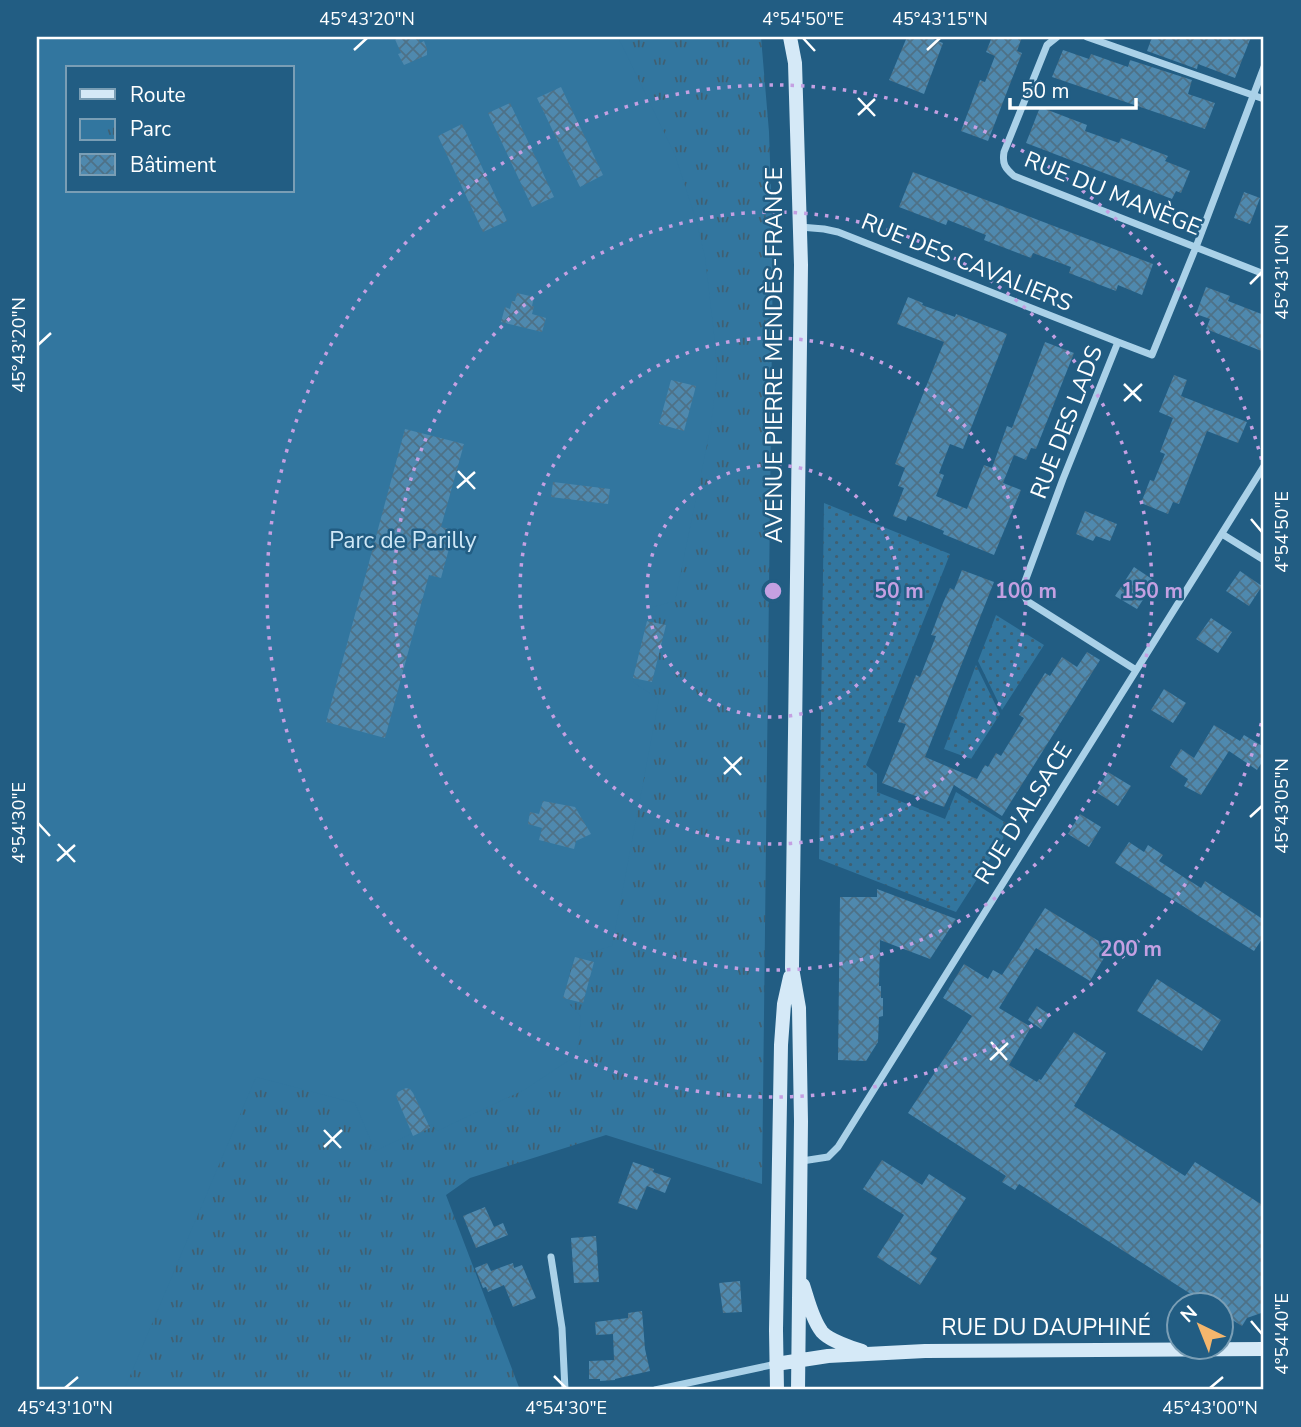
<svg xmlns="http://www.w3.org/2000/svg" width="1301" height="1427" viewBox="0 0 1301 1427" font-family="'Nunito Sans',sans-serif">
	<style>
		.grass { fill: url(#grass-dots) }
		.park { fill: url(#park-tufts); fill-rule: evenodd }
		.pitch { fill: #32769f; fill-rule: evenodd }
		.building { fill: url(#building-cross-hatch) }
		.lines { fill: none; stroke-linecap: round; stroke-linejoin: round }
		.street { stroke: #aad1e8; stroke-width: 7 }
		.secondary { stroke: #d5e9f7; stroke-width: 14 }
		.ticks { fill: none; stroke: #fff; stroke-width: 2.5 }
		.ring { fill: none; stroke: #c4a0e2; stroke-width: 3.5; stroke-dasharray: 3.5 7 }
		.labels { text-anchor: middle; stroke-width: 5; stroke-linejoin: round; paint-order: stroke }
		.street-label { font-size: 23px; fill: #fff; stroke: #225d83 }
		.park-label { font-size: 23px; fill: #cee7f6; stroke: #225d83 }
		.centre { fill: #c4a0e2; stroke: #225d83; stroke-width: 3.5 }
		.ring-label { font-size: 21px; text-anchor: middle; font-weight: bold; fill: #c4a0e2; stroke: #225d83; stroke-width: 5; stroke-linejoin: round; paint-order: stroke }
		.neatline { fill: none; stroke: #fff; stroke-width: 2.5 }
		.ticks-label { font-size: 18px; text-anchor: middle; fill: #fff }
	</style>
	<defs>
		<pattern id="grass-dots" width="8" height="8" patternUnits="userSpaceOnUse" patternTransform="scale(1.75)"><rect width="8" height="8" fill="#32769f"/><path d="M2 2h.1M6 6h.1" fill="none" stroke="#405f71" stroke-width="1.8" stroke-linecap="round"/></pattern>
		<pattern id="park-tufts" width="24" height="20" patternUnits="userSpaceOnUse" patternTransform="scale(1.75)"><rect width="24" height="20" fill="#32769f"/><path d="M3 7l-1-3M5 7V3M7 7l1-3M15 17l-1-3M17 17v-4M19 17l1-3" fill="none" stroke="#405f71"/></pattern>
		<pattern id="building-cross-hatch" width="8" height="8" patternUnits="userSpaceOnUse" patternTransform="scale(1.75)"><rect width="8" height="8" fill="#4f89ae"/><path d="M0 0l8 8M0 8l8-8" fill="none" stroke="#4e7187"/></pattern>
	</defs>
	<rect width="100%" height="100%" fill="#225d83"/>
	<path class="grass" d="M824,503l126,51 -84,211 11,9v18l68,27 11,-27 55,34 -55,86 -137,-53z
		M996,615l48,30 -42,65 -24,-49z
		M976,665l24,49 -29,45 -27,-10z"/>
	<path class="park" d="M37,37h724l8,95 4,117 -11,935 -156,-49 -136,43 -24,17 74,195h-483zM68,68h224v123h-224z"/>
	<path class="pitch" d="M37,37h581l57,118 21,65 9,37 9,77 3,41 -6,50 -36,176 -22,6 -6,14 -14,57 1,5 25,16 -47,247 -38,11 -11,40 18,20 -4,38 -53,35 -87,41 -5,-7 -57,27 -20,-48 -99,-26 -132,313h-87zM68,68h224v123h-224z"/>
	<path class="building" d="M394,37h24l2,6 4,-2 3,8v6l-23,10 -6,-11 3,-1z
		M907,37h21l15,6 -19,51 -35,-14z
		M992,37h30l-5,14 5,2 -34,88 -27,-10 19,-51 5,2 10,-26 -9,-4z
		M1152,37h99l-16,41 -37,-14 -1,5 -50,-18z
		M1063,50l26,9 2,-5 37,13 2,-7 62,20 -4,14 27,9 -10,26 -153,-52z
		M561,87l42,88 -23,12 -43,-89z
		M510,103l44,94 -22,10 -44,-94z
		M1040,107l47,18 -2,6 34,12 2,-5 47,18 -3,5 25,10 -9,22 -5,-2 -4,8 -146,-56z
		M462,124l45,97 -24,11 -45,-96z
		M913,172l240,92 -11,31 -24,-10 -2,6 -47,-18 2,-6 -38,-14 -2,5 -47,-18 2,-5 -38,-15 -2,5 -47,-18z
		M1244,192l16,6 -10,26 -16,-6z
		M1206,287l24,9 -2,5 36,14v37l-58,-23 4,-10 -14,-5z
		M517,293l17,4 -2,9h2l-2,8 14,4 -4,14 -41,-10 4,-15 5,2 2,-8h3z
		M908,297l15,6 -1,2 33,12 1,-3 51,20 -44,115 -13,-5 -11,29 5,2 -8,21 31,13 17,-44 8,3 15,-42 5,2 33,-86 29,11 -38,96 -5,-1 -5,12 -12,-5 -11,28 18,7 -27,65 -51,-21 1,-3 -36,-15 -2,5 -13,-5 11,-28 -6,-2 7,-18 -10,-4 49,-122 -47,-18z
		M1174,375l13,5 -6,16 66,26 -9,21 -31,-12 -28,73 -6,-2 -5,12 -27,-11 9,-23 4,1 11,-27 -5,-2 13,-34 -14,-6z
		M671,380l25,6 -12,45 -25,-7z
		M405,429l59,15 -23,83 13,3 -13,48 -12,-3 -44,163 -59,-16z
		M553,482l57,7 -2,15 -57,-7z
		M1085,511l32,13 -7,17 -14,-5 -3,5 -17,-7z
		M1134,567l21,14 -18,28 -22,-13z
		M962,570l32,12 -69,175 52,22 8,-14 3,2 8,-14 5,3 23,-38 -5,-3 26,-42 5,3 12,-19 15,10 10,-15 13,8 -98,156 -48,-31 -10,22 -62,-24 24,-59 -8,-2 18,-47 4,2 16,-41 -5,-1 12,-32 7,-15 4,2z
		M1240,571l22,15 -13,20 -23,-15z
		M1211,618l21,14 -14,21 -22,-14z
		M647,621l19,4 -14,57 -19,-4z
		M1164,689l22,14 -13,20 -22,-13z
		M1214,725l26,16 4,-6 20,12v12l-7,11 -28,-19 -28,44 -17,-9 4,-7 -18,-12 11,-18 13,9z
		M1108,772l23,14 -13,20 -22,-14z
		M543,801l32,6 16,27 -15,7 -2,8 -35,-9 3,-12 -14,-4 2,-12 9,2z
		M1080,814l21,13 -12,20 -21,-13z
		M1129,842l15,10 4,-7 15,10 -4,6 23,15 19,12 4,-7 59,39v16l-10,15 -139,-88z
		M877,889l79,30 -26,40 -50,-19 -1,46h2v12h2v18l-4,1 -1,25 -12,19 -28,-1 2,-163h37z
		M1045,908l65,40 -20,33 -54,-33 -37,60 32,19 -22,38 28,17 2,-3 2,1 33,-48 32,21 -32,53 111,70 10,-14 69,44v106l-17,6 -5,8 -21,-13v-8h-13l-189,-121 -4,6 -13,-8 4,-6 -98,-63 64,-97 -29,-18 21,-34 24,15 5,-9 9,5z
		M575,957l19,5 -11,41 -20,-5z
		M1157,979l64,41 -19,31 -65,-40z
		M1037,1006l13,9 -9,14 -13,-9z
		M406,1088l4,1 3,4 17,35 -17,8 -17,-40 2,-4z
		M882,1160l40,25 7,-11 37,24 -36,56 7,4 -17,27 -43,-28 27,-42 -41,-26z
		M633,1162l21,7 -1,3 18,6 -6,15 -18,-7 -10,24 -19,-7z
		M485,1207l9,20 9,-4 5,12 -32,13 -13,-32z
		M596,1236l3,46 -25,1 -3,-45z
		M487,1263l4,8 22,-8 1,5 8,-3 14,33 -23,9 -9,-22 -16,7 -2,-5 -3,1 -8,-20z
		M740,1281l2,31 -19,1 -4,-30z
		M642,1311l3,38 5,22 -35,8v1l-15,1v-2h-11v-18l25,-1 -1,-26 -17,1 -1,-13 33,-4v-5z"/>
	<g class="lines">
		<path class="street" d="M1057,37l-10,8 -43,107c-2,12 1,16 10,24l250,98
			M1087,37l177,62
			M800,227l24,2 14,3 280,110
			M1222,534l42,26
			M1136,670l-109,-69 -4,-8 1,-9 39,-105 55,-137 34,13 44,-108 68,-180
			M802,1161l26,-4 10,-10 426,-681
			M551,1257l11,71 3,62
			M655,1390l121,-26"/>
		<path class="secondary" d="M790,37l5,26 6,202 -9,703 7,40 2,113 -3,269
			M803,1285c5,15 9,34 19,47 7,8 30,16 40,19
			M776,1364l52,-8 97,-5 339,-2
			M777,1390l-1,-60 5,-285 3,-41 6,-27"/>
	</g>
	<path class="ticks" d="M803,38l12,13M354,50l13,-12M927,50l13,-12M858,98l17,18M858,115l17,-16M1250,284l12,-12M38,345l13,-12M1124,384l17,17M1124,401l18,-17M458,471l17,18M457,488l18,-16M1251,519l11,13M724,757l17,18M724,774l18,-17M1250,817l12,-11M38,823l12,13M58,844l17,18M57,861l18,-16M991,1042l16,18M990,1060l18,-17M324,1130l17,18M324,1147l18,-17M1251,1321l11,13M554,1376l12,12M65,1388l13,-11M1210,1388l13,-11"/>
	<g class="ring">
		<circle cx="773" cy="591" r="126"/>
		<circle cx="773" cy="591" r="253"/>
		<circle cx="773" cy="591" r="379"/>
		<path d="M1264 713A506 506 0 1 1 1264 469"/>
	</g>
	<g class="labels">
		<g class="street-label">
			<text transform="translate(1113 193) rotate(22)" y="8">RUE DU MANÈGE</text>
			<text transform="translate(967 262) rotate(22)" y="8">RUE DES CAVALIERS</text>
			<text transform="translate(774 355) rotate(-90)" y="8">AVENUE PIERRE MENDÈS-FRANCE</text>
			<text transform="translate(1066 422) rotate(-69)" y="8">RUE DES LADS</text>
			<text transform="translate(1023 813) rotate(-58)" y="8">RUE D'ALSACE</text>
			<text x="1046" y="1335">RUE DU DAUPHINÉ</text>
		</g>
		<g class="park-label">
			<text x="403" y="548">Parc de Parilly</text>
		</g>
	</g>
	<circle cx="773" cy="591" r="10" class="centre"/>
	<g class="ring-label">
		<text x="899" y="598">50 m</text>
		<text x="1026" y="598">100 m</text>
		<text x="1152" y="598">150 m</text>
		<text x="1131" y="956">200 m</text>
	</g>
	<rect width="1301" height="1427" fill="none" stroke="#225d83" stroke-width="77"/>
	<rect x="66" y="66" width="228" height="126" fill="#225d83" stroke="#7a9eb5" stroke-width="2"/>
	<rect x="80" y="89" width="35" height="10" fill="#d5e9f7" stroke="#7a9eb5" stroke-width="2"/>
	<text x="130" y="102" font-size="21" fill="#ffffff">Route</text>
	<rect x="80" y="119" width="35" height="21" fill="url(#park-tufts)" stroke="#7a9eb5" stroke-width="2"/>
	<text x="130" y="136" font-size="21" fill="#ffffff">Parc</text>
	<rect x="80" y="154" width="35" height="21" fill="url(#building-cross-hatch)" stroke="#7a9eb5" stroke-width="2"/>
	<text x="130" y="172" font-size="21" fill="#ffffff">Bâtiment</text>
	<g transform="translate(1200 1326) rotate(317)"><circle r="33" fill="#225d83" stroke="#7a9eb5" stroke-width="2"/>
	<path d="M0-5L12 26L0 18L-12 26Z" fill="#f4b66d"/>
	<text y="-10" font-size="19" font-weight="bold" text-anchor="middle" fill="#ffffff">N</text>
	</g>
	<path d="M1010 98v10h126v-10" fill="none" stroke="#ffffff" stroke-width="3.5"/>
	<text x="1021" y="98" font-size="21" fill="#ffffff" stroke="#225d83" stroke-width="5" paint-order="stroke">50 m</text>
	<rect x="38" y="38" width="1224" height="1350" class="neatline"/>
	<g class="ticks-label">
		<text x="367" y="25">45°43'20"N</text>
		<text x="803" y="25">4°54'50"E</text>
		<text x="940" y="25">45°43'15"N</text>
		<text transform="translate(1282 272) rotate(-90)" y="6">45°43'10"N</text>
		<text transform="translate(19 345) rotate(-90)" y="6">45°43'20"N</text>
		<text transform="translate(1282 532) rotate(-90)" y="6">4°54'50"E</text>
		<text transform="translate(1282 806) rotate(-90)" y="6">45°43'05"N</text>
		<text transform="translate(19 823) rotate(-90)" y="6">4°54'30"E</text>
		<text transform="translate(1282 1334) rotate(-90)" y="6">4°54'40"E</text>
		<text x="65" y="1414">45°43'10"N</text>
		<text x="566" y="1414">4°54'30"E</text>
		<text x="1210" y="1414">45°43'00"N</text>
	</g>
</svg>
